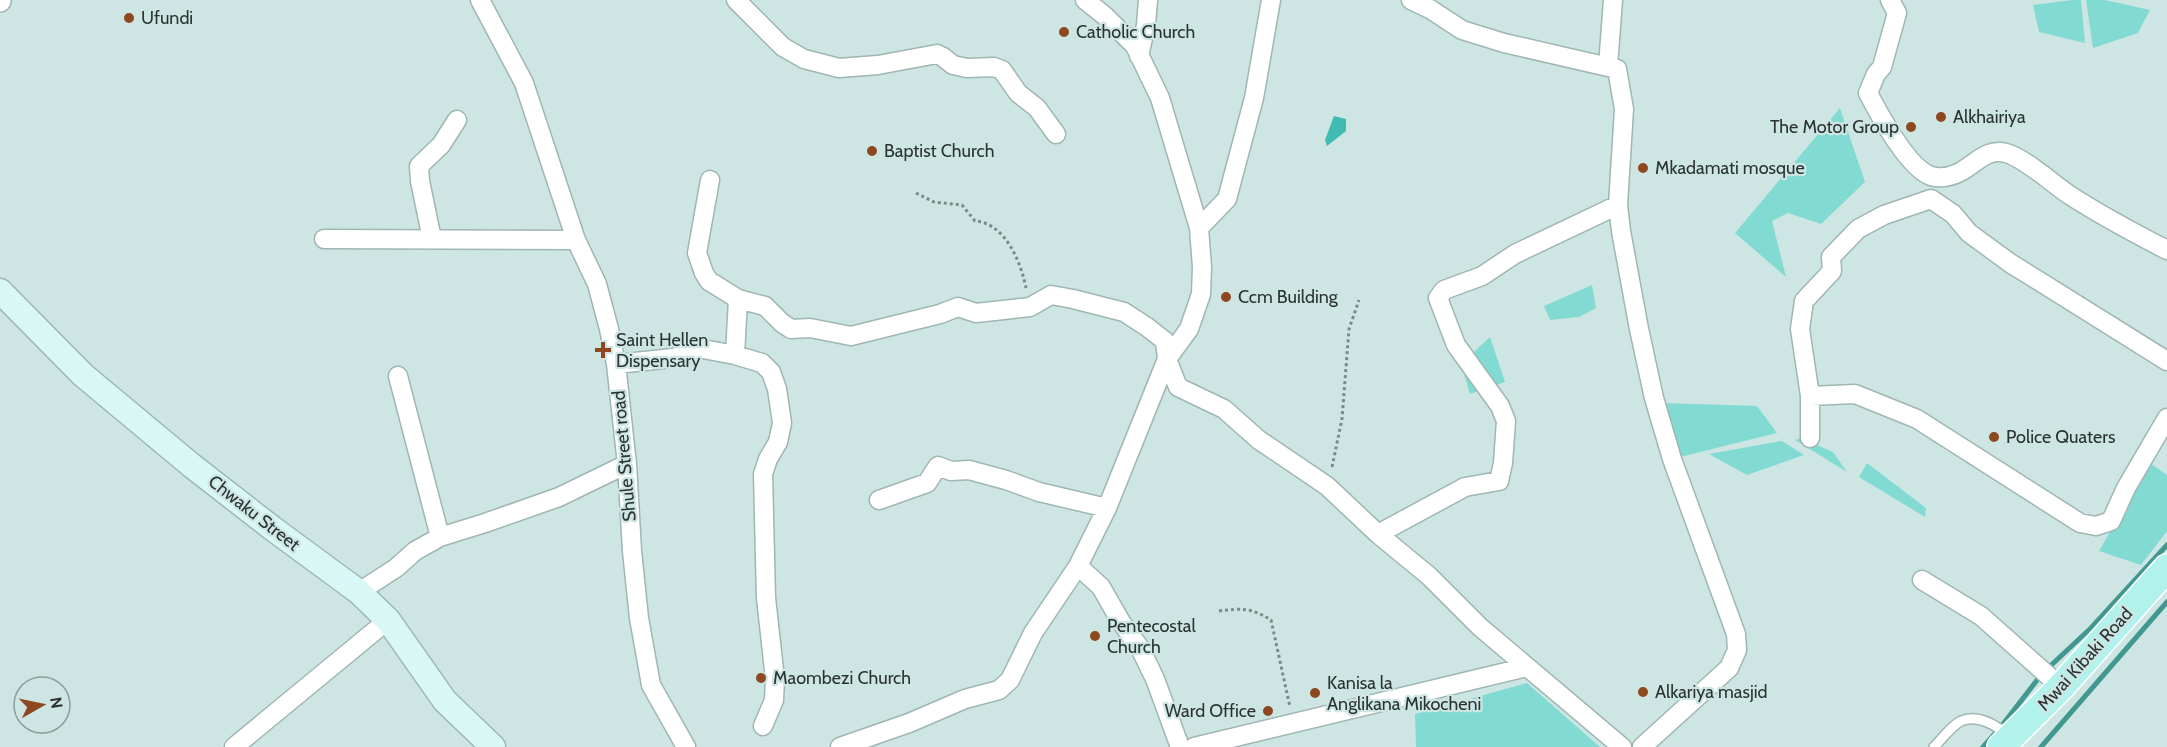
<svg xmlns="http://www.w3.org/2000/svg" width="2167" height="747" viewBox="0 0 2167 747" font-family="Cabin,sans-serif">
	<style>
		.green { fill: #81dbd2 }
		.forest { fill: #3fbbb1 }
		.lines { fill: none; stroke-linecap: round; stroke-linejoin: round }
		.stream { stroke: #409891; stroke-width: 5 }
		.service-casing { stroke: #9fb6b3; stroke-width: 12 }
		.minor-casing { stroke: #9fb6b3; stroke-width: 21 }
		.tertiary-casing { stroke: #9fb6b3; stroke-width: 24 }
		.secondary-casing { stroke: #9fb6b3; stroke-width: 27 }
		.primary-casing { stroke: #fff; stroke-width: 30 }
		.path { stroke: #7a8a88; stroke-width: 3; stroke-dasharray: 3 3; stroke-linecap: butt }
		.service { stroke: #fff; stroke-width: 9 }
		.minor { stroke: #fff; stroke-width: 18 }
		.tertiary { stroke: #fff; stroke-width: 21 }
		.secondary { stroke: #d9f8f5; stroke-width: 24 }
		.primary { stroke: #b2f2ec; stroke-width: 27 }
		.poi-dot { fill: #8d4820; stroke: #cee6e3; stroke-width: 2 }
		.labels { text-anchor: middle; stroke-width: 4.5; stroke-linejoin: round; paint-order: stroke }
		.poi-label { font-size: 18px; fill: #2a3332; stroke: #cee6e3; text-anchor: start }
		.street-label { font-size: 18px; fill: #2a3332; stroke: #cee6e3 }
	</style>
	<rect width="100%" height="100%" fill="#cee6e3"/>
	<path class="green" d="M2072,0h9l4,43 -46,-11 -6,-27z
		M2086,0h19l45,10 -12,23 -45,15z
		M1840,108l25,74 -44,42 -33,-11 -16,8 14,56 -51,-44z
		M1592,285l4,23 -17,9 -29,3 -6,-14z
		M1490,337l15,45 -35,12 -9,-30z
		M1664,403l93,3 20,27 -105,26z
		M1801,438l32,14 14,20 -52,-32z
		M1782,441l22,14 -57,20 -38,-21z
		M1867,463l59,45 -1,9 -66,-40z
		M2150,463l17,12v56l-26,34 -42,-14z
		M1527,683l73,64h-184l-1,-33z"/>
	<path class="forest" d="M1334,116l12,3v12l-19,15 -2,-6z"/>
	<g class="lines">
		<path class="stream" d="M2047,669l44,-41 76,-83
			M1983,747l17,-19 41,-53
			M2041,747l126,-145"/>
		<defs>
			<path id="service" d="M1934,747c8,-8 17,-21 27,-26 16,-7 37,4 47,16"/>
			<path id="minor" d="M480,0l44,83 52,157 21,44 12,45 7,35 11,100 5,87 7,67 12,67 35,62
				M736,0l47,47 21,12 35,9 39,-3 59,-11 6,3 10,8 14,3 27,-1 8,3 16,23 19,15 19,26
				M1411,0l19,9 32,21 42,13 113,26 7,40 -6,96 3,26 18,98 15,69 18,61 64,175 1,16 -8,18 -87,79
				M1890,0l7,13 -15,54 -6,7 -8,19c11,21 40,75 63,83 11,3 22,0 31,-5 15,-9 26,-23 44,-18 19,5 48,32 65,43 31,20 63,37 96,54
				M1139,56l7,-31 2,-25
				M1608,66l5,-66
				M710,180l-13,73 7,20 5,8 29,18 27,7 17,17 9,6 19,-1 41,8 89,-22 18,-7 18,6 54,-6 21,-12 22,4 51,13 23,15 18,14 2,18 11,28 46,22 35,31 68,46 51,48 51,42 51,51 142,120
				M1199,228l28,-29 27,-101 17,-98
				M324,239l252,1
				M432,239l-12,-58 -1,-15 22,-21 16,-25
				M735,355l3,-56
				M616,364l57,-6 30,-9 32,6 27,8 9,9 6,17 5,34 -4,19 -10,17 -5,15 3,124 9,81 -1,21 -11,26
				M398,376l42,161
				M1810,396l-10,-67 4,-28 28,-30 -1,-14 27,-28 26,-14 47,-16 22,15 16,19 41,30 157,98
				M1810,438v-42l45,-2 62,25 163,104 16,3 15,-5 15,-33 41,-70
				M879,500l48,-17 11,-17 13,5 18,-1 37,10 33,12 68,16
				M1378,534l87,-47 34,-6 4,-18 3,-42 -6,-15 -44,-61 -18,-47 6,-8 38,-14 33,-22 103,-49
				M1078,566l23,21 20,35 19,26 15,31 25,68
				M1922,580l59,36 80,71
				M359,592l37,-24 19,-17 25,-14 45,-14 74,-26 68,-33
				M234,747l154,-127
				M840,747l69,-24 56,-24 34,-9 11,-10 23,-47 45,-67 29,-58 60,-149 22,-30 12,-35 1,-27 -3,-39 -39,-130 -25,-52 -30,-30 -20,-16
				M1194,747l333,-80"/>
			<path id="tertiary" d="M0,1v-1"/>
			<path id="secondary" d="M0,291l83,84 108,90 81,63 87,64 29,28 57,81 48,46"/>
			<path id="primary" d="M2001,747l60,-60 106,-119"/>
		</defs>
		<use href="#service" class="service-casing"/>
		<use href="#minor" class="minor-casing"/>
		<use href="#tertiary" class="tertiary-casing"/>
		<use href="#secondary" class="secondary-casing"/>
		<use href="#primary" class="primary-casing"/>
		<path class="path" d="M916,193l18,9 28,3 13,16c30,2 46,41 51,67
			M1332,467l10,-48 7,-90 10,-29
			M1219,611c22,-3 33,-3 52,9l19,87"/>
		<use href="#service" class="service"/>
		<use href="#minor" class="minor"/>
		<use href="#tertiary" class="tertiary"/>
		<use href="#secondary" class="secondary"/>
		<use href="#primary" class="primary"/>
	</g>
	<g class="poi-dot">
		<circle cx="129" cy="18" r="6"/>
		<circle cx="1064" cy="32" r="6"/>
		<circle cx="1941" cy="117" r="6"/>
		<circle cx="1911" cy="127" r="6"/>
		<circle cx="872" cy="151" r="6"/>
		<circle cx="1643" cy="168" r="6"/>
		<circle cx="1226" cy="297" r="6"/>
		<path d="M600 341h6v6h6v6h-6v6h-6v-6h-6v-6h6z"/>
		<circle cx="1994" cy="437" r="6"/>
		<circle cx="1095" cy="636" r="6"/>
		<circle cx="761" cy="678" r="6"/>
		<circle cx="1643" cy="692" r="6"/>
		<circle cx="1315" cy="693" r="6"/>
		<circle cx="1268" cy="711" r="6"/>
	</g>
	<g class="labels">
		<g class="poi-label">
			<text x="141" y="24">Ufundi</text>
			<text x="1076" y="38">Catholic Church</text>
			<text x="1953" y="123">Alkhairiya</text>
			<text x="1899" y="133" text-anchor="end">The Motor Group</text>
			<text x="884" y="157">Baptist Church</text>
			<text x="1655" y="174">Mkadamati mosque</text>
			<text x="1238" y="303">Ccm Building</text>
			<text x="616" y="346">Saint Hellen<tspan x="616" dy="21">Dispensary</tspan></text>
			<text x="2006" y="443">Police Quaters</text>
			<text x="1107" y="632">Pentecostal<tspan x="1107" dy="21">Church</tspan></text>
			<text x="773" y="684">Maombezi Church</text>
			<text x="1327" y="689">Kanisa la<tspan x="1327" dy="21">Anglikana Mikocheni</tspan></text>
			<text x="1655" y="698">Alkariya masjid</text>
			<text x="1256" y="717" text-anchor="end">Ward Office</text>
		</g>
		<g class="street-label">
			<text transform="translate(624 456) rotate(-95)" y="6">Shule Street road</text>
			<text transform="translate(254 513) rotate(38)" y="6">Chwaku Street</text>
			<text transform="translate(2085 659) rotate(-48)" y="6">Mwai Kibaki Road</text>
		</g>
	</g>
	<g transform="translate(42 705) rotate(81)"><circle r="28" fill="#cee6e3" stroke="#8c9e9c" stroke-width="1.5"/>
	<path d="M0-4.5L10 22L0 15L-10 22Z" fill="#8d4820"/>
	<text y="-9" font-size="16" font-weight="bold" text-anchor="middle" fill="#2a3332">N</text>
	</g>
</svg>
